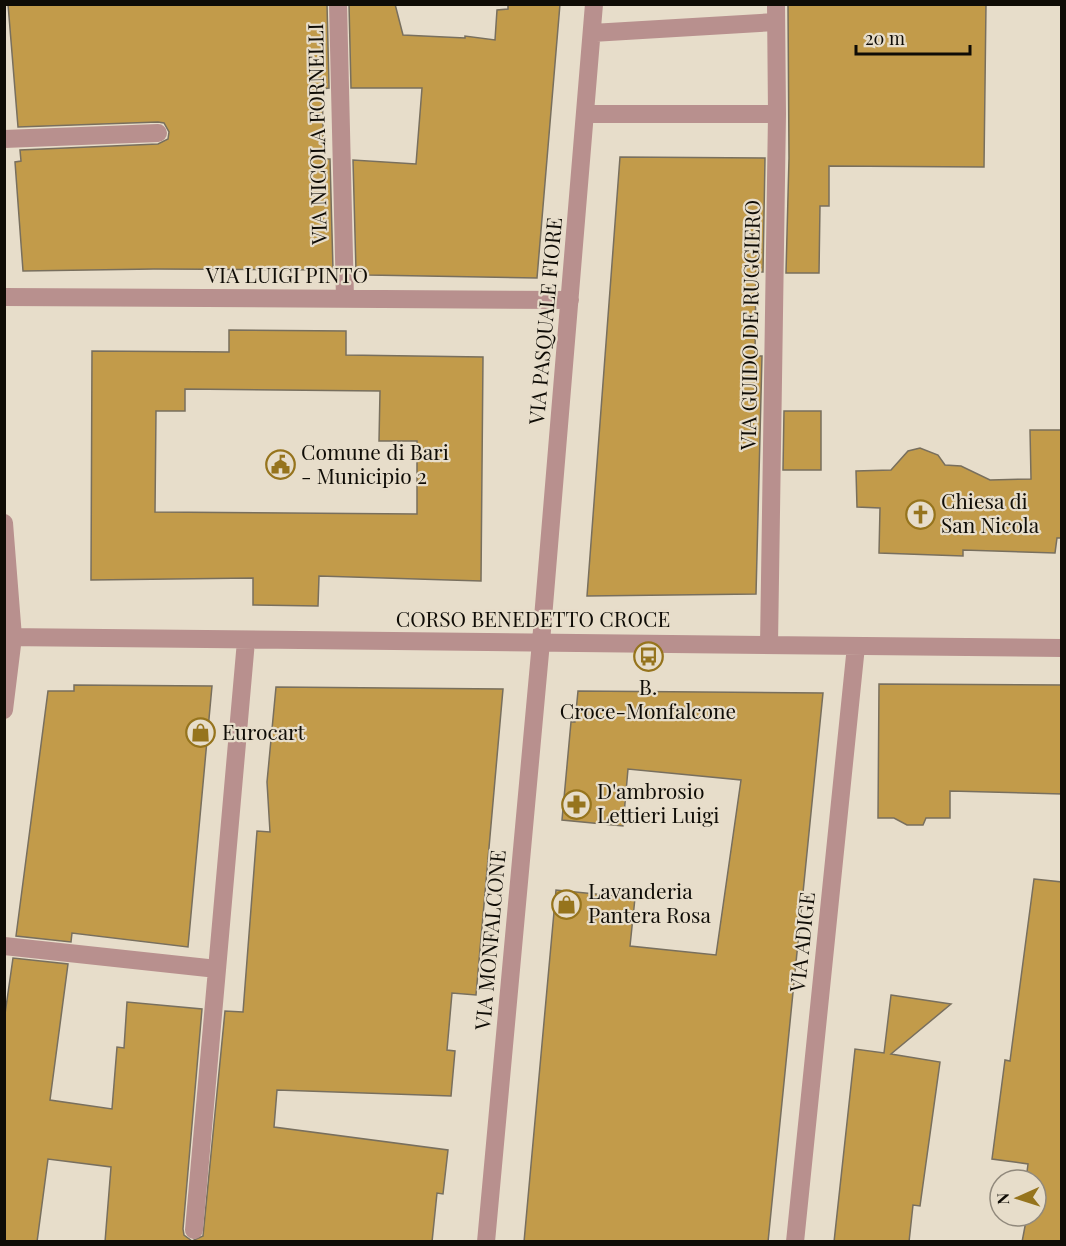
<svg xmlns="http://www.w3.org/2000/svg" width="1066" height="1246" viewBox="0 0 1066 1246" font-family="'Playfair Display',serif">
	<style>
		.building { fill: #c29b4a; stroke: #786f5e; stroke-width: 1.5; fill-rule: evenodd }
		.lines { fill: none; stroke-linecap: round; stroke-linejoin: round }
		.minor { stroke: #b8908e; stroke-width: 18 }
		.labels { text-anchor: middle; stroke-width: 4.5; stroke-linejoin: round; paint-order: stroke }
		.street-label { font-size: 21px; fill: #0f0c06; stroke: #e7ddca }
		.poi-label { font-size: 21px; fill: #0f0c06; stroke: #e7ddca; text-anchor: start }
	</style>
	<rect width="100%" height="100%" fill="#e7ddca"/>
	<path class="building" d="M8,4h319l2,84 -7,1 2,70h6l3,111 -179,-1 -131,2 -8,-109 6,-1 -1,-11 138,-6 10,-5 1,-7 -5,-9 -6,-1 -140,5z
		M349,4h46l8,31 62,3v-2l30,4 2,-30 11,-1v-5h52l-23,274 -169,-3v-4h-12l-3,-111 63,4 6,-76h-71z
		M788,4h198l-2,163 -155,-1v40h-9l-1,67h-33l3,-115z
		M620,157l145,1 -2,114h-7l-1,84h7l-6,238 -169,2z
		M229,330l117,1v24l137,2 -2,224 -162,-5 -1,30 -65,-1v-27l-162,2 1,-229 137,1zM185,389l195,2 -1,50h38v73l-262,-2 1,-101h29z
		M784,411h37v59h-38z
		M1030,430h32v108h-5l-2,15 -92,-3v6l-84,-3 1,-45 -23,-1 -1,-36 35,-1 17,-19 12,-3 18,7 7,10 16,1 29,14 41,-1z
		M879,684l183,1v109l-112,-3v27h-24l-3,7h-16l-13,-7h-16z
		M74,685l138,1 -24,261 -116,-14 -1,9 -55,-6 32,-245h26z
		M276,687l227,2 -27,306 -24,-2 -5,57 8,1 -4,45 -174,-6 -3,37 174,23 -5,44 -6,-1 -5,49h-327l6,-75 -63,-8 -11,83h-33v-221l9,-63 55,6 -18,136 62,9 5,-62 7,1 3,-46 75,7 -19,220 1,6 8,6 11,-5 22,-225 18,1 14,-181 13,1 -3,-50z
		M578,691l245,2 -55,549h-244l32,-352 79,8 -5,48 86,9 25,-175 -113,-11 -5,57 -61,-6 9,-98h4z
		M1034,879l28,3v360h-40l4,-21 -6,-1v-4h16v-36h-10l2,-16 -36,-5 13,-99 5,1z
		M891,995l60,9 -60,50 49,8 -20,144 -7,-1 -4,37h-75l21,-193 29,4z"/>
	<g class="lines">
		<path class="minor" d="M338,4l7,295
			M592,33l184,-11
			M587,114h190
			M4,139l154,-6
			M4,297l566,3
			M4,523l9,114 -9,73
			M4,637l1058,11
			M769,645l8,-531 -1,-110
			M4,946l213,23
			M194,1230l52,-589
			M486,1242l55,-600 53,-638
			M795,1242l61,-596"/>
	</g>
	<defs>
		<symbol id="civic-ring" viewBox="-11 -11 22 22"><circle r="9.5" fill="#e7ddca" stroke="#96741d" stroke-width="1.5"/><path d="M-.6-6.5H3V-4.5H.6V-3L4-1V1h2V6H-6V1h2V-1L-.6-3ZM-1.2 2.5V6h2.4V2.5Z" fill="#96741d"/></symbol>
		<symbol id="church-ring" viewBox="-11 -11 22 22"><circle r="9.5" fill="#e7ddca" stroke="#96741d" stroke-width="1.5"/><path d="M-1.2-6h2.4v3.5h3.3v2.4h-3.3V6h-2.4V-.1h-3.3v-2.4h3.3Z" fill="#96741d"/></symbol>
		<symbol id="bus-ring" viewBox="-11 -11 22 22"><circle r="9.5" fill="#e7ddca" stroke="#96741d" stroke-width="1.5"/><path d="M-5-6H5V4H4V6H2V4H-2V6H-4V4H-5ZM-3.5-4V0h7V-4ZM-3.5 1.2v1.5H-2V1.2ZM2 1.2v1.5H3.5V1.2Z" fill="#96741d"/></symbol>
		<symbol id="shop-ring" viewBox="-11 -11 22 22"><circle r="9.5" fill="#e7ddca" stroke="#96741d" stroke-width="1.5"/><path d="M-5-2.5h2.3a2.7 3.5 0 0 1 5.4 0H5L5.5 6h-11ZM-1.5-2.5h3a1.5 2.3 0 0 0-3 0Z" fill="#96741d"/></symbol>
		<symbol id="pharmacy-ring" viewBox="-11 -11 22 22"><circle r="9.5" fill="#e7ddca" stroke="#96741d" stroke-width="1.5"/><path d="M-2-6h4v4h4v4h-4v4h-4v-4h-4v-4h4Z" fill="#96741d"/></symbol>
	</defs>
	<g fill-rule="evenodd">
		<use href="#civic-ring" x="264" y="448" width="33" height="33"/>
		<use href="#church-ring" x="904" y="498" width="33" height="33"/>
		<use href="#bus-ring" x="632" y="640" width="33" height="33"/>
		<use href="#shop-ring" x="184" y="716" width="33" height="33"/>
		<use href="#pharmacy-ring" x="560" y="788" width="33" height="33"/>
		<use href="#shop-ring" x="550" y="888" width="33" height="33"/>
	</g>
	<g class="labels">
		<g class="street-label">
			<text transform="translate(318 134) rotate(-91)" y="7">VIA NICOLA FORNELLI</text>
			<text x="287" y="283">VIA LUIGI PINTO</text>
			<text transform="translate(546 321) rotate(-85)" y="7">VIA PASQUALE FIORE</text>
			<text transform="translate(751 325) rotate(-89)" y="7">VIA GUIDO DE RUGGIERO</text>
			<text x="533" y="627">CORSO BENEDETTO CROCE</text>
			<text transform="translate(491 940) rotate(-85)" y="7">VIA MONFALCONE</text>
			<text transform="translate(803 942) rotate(-84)" y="7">VIA ADIGE</text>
		</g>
		<g class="poi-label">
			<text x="301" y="460">Comune di Bari<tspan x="301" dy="24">- Municipio 2</tspan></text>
			<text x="941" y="509">Chiesa di<tspan x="941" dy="24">San Nicola</tspan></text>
			<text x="648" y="695" text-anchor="middle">B.<tspan x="648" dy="24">Croce-Monfalcone</tspan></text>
			<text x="222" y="740">Eurocart</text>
			<text x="597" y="799">D'ambrosio<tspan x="597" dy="24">Lettieri Luigi</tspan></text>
			<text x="588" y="899">Lavanderia<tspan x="588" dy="24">Pantera Rosa</tspan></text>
		</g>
	</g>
	<rect width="1066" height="1246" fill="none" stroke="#0f0c06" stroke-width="12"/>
	<g transform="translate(1018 1198) rotate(267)"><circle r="28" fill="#e7ddca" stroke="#91897c" stroke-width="1.5"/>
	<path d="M0-4.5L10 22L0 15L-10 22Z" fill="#96741d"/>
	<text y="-9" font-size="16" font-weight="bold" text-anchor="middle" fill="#0f0c06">N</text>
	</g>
	<path d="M856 45v9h114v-9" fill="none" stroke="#0f0c06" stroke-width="3"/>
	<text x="865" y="45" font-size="18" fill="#0f0c06" stroke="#e7ddca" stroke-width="4.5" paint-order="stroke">20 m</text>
</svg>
